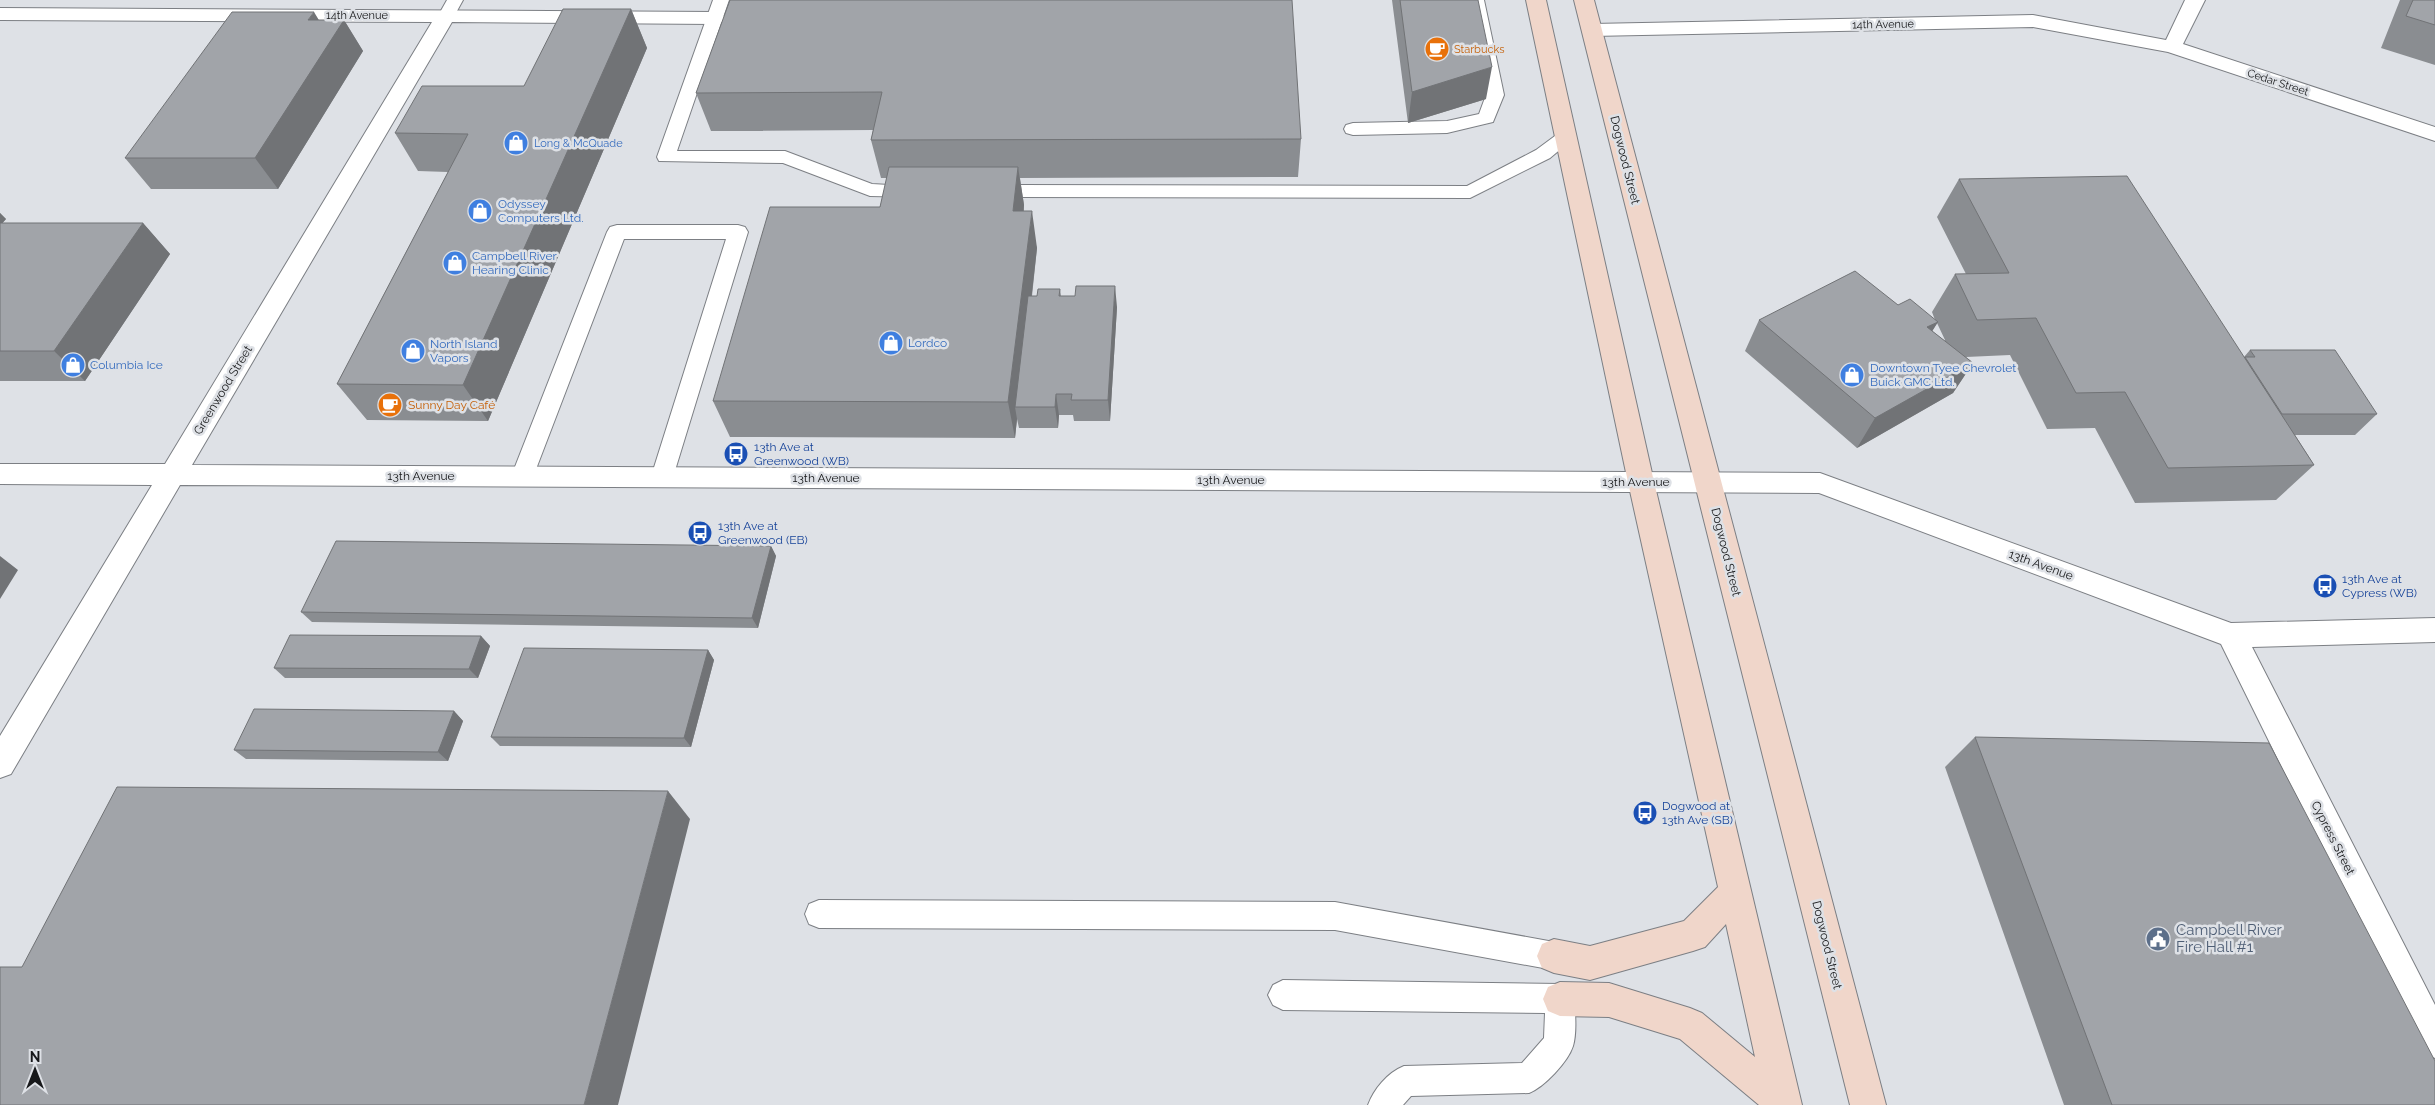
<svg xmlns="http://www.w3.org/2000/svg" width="2435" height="1105" viewBox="0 0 2435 1105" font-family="Raleway,sans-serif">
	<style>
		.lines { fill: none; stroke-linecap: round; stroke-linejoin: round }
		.lane-casing { stroke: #7c7f84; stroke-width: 2 }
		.street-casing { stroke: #7c7f84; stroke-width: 2 }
		.secondary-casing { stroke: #7c7f84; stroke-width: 2 }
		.lane { fill: #fff; fill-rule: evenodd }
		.street { fill: #fff; fill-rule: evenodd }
		.secondary { fill: #f0d6ca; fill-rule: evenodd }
		.wall { fill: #8a8d91; fill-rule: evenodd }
		.shaded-wall { fill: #717376 }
		.building { fill: #a1a4a9; stroke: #717376 }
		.labels { text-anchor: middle; stroke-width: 5; stroke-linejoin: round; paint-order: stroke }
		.far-street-label { font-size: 11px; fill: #17181a; stroke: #dee1e6 }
		.far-food-label { font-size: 11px; fill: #c56008; stroke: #dee1e6; text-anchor: start }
		.far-shop-label { font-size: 11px; fill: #366cbe; stroke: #dee1e6; text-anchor: start }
		.street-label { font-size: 12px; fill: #17181a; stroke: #dee1e6 }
		.shop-label { font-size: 12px; fill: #366cbe; stroke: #dee1e6; text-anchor: start }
		.food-label { font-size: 12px; fill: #c56008; stroke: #dee1e6; text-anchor: start }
		.transit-label { font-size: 12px; fill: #164399; stroke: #dee1e6; text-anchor: start }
		.near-service-label { font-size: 15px; fill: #4e5e75; stroke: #dee1e6; text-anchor: start }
	</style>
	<rect width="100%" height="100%" fill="#dee1e6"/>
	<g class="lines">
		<defs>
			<path id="lane" d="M447,0h16l-11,20h-12l-2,-4z
				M713,0h16l-52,151h108l87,33 52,3 3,4 -3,4 -7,2 -47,-1 -87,-33 -124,-2 -2,-4z
				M1468,0h16l20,95 -11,27 -46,11 -94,2 -7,-2 -2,-4 2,-4 7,-2 94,-2 32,-7 7,-19z
				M1566,131l7,2 2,4 -25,21 -80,40 -480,-1 -7,-2 -3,-4 3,-4 7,-2 477,1 69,-36 23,-17z
				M617,225h121l7,2 3,5 -75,245 -3,6 -8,3 -8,-3 -3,-6 75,-238h-102l-91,238 -3,6 -8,3 -8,-3 -3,-6 96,-245 3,-5z
				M819,900l516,2 219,40 10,4 4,10 -4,10 -10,4 -219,-40 -516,-2 -10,-4 -4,-10 4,-10z
				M1283,980l277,4 10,5c6,12 7,44 3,57 -5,16 -29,41 -44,47l-118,3 -8,9h-35c6,-16 19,-32 36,-39l118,-3 22,-25 1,-25 -262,-3 -10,-5 -5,-10 5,-10z"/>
			<path id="street" d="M2185,0h20l-22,44 252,83v14l-267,-89 -135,-25 -441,9 -7,-2 -3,-4 3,-4 7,-2 441,-9 133,25z
				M0,8l715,4 7,2 3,4 -3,4 -7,2 -263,-2 -260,443 1628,8 411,150 204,-5v24l-183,5 183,358v53l-12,-5 -202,-409 -402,-151 -1639,-8 -169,289 -11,4v-42l152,-251 -152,-1v-20h165l267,-442 -432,-2z"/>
			<path id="secondary" d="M1526,0h20l108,482 148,623h-43l-79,-66 -71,-22 -49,-1 -12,-5 -5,-12 5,-12 12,-5 49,1 81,25 12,5 53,44 -29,-133 -21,23 -12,4 -103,29 -36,-7 -12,-5 -5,-12 5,-12 12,-5 36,7 94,-25 34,-34 -90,-405z
				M1574,0h20l292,1105h-36z"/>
		</defs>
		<use href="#lane" class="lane-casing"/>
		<use href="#street" class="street-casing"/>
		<use href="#secondary" class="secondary-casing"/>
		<use href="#lane" class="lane"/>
		<use href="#street" class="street"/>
		<use href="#secondary" class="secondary"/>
	</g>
	<path class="wall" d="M730,0l571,139 -3,38 -278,1 4,27v6l13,37 -5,48h5l23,-7 1,7 56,11 -7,114h-36l-1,-6h-14l-1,13h-39l-2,-9 -2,19 -285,-1 -17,-36 167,-194 7,-29h-6l-10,-38 2,-10 -162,1 -15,-38z
		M1392,0h86l8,99 -78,24z
		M2400,0h35v65l-54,-17z
		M631,9l16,39 -159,373 -121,-1 -30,-36 111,-212 -30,-1 -23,-38 129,-47z
		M319,20h25l19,31 -85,138h-127l-26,-31z
		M1959,179l285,178 6,-7 127,64 -22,21h-60l19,30 -38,35 -141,3 -40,-75 -48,1 -37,-74 -44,2 7,6 -20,30 -96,55 -112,-97 14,-31 139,-15 37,15 -3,-8 23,-38h11l-29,-57zM1937,323l8,17v1l-13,-10z
		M0,213l6,6 -4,4h141l27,31 -85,127h-85z
		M771,546l5,10 -18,72 -446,-6 -11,-10z
		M481,636l9,10 -12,32h-193l-11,-10z
		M708,650l6,10 -23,87 -191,-1 -9,-9z
		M454,711l9,10 -15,40 -202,-2 -12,-9z
		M1975,737l460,368h-371l-119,-338z"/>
	<path class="shaded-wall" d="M631,9l16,39 -159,373 -25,-36z
		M314,12l17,28 13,-20 19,31 -85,138 -23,-31 53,-138z
		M1492,67l-6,32 -78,24 4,-31z
		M1018,167l6,38 -5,43 -6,-37z
		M1032,211l5,37 -18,159h-4l2,12 -2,19 -7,-36z
		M0,213l6,6 -6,7z
		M143,223l27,31 -85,127 -31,-30z
		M1115,286l2,21 -7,114 -2,-21z
		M1938,322l-19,30 8,-25z
		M1973,363l-20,30 -96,55 18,-30z
		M1056,394l3,21 -1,13 -3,-21z
		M771,546l5,10 -18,72 -6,-10z
		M0,556l18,14 -18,29z
		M481,636l9,10 -12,32 -9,-9z
		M708,650l6,10 -23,87 -7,-9z
		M454,711l9,10 -15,40 -10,-9z
		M668,791l22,28 -72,286h-34z"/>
	<path class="building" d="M730,0h562l9,139 -430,1 11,-48 -186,1z
		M1400,0h78l14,67 -80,25z
		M2413,0h22v25l-29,-9z
		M563,9h68l-168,376 -126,-1 131,-250 -73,-1 27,-47h102z
		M232,12h82l-6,8h36l-89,138h-130z
		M889,167h129l-5,44h19l-24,191 -295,-1 57,-194h110z
		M2127,176l187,289 -146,3 -43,-76 -49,1 -40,-75 -59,2 -22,-46 54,-1 -50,-94z
		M0,223h143l-89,128h-54z
		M1855,271l43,34 12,-6 28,23 -11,5 46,36 -98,55 -116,-98z
		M1076,286h39l-7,114h-37l1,-6h-16l-1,13h-40l13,-111h9l1,-7h22l-1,7h16z
		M2250,350h85l42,64h-95l-37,-57h10z
		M336,541l435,5 -19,72 -451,-6z
		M290,635l191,1 -12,33 -195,-1z
		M524,648l184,2 -24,88 -193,-1z
		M254,709l200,2 -16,41 -204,-2z
		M1975,737l294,6 166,318v44h-323z
		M117,787l551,4 -84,314h-584v-138h22z"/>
	<defs>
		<symbol id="cafe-disc" viewBox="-11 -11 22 22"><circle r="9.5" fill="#e8710a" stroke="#dee1e6"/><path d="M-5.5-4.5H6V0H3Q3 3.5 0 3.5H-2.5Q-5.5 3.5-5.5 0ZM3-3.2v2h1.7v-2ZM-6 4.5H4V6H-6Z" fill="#fff"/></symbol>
		<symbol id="shop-disc" viewBox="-11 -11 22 22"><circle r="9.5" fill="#3f7fe0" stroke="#dee1e6"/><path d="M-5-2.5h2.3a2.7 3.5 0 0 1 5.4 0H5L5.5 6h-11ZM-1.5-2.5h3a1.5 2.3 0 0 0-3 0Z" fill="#fff"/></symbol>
		<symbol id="bus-disc" viewBox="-11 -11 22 22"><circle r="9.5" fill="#1a4fb4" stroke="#dee1e6"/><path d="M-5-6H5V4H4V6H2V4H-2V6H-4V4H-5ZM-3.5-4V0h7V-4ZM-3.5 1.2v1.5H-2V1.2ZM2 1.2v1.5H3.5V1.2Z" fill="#fff"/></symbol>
		<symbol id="civic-disc" viewBox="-11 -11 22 22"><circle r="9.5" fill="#5c6f8a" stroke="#dee1e6"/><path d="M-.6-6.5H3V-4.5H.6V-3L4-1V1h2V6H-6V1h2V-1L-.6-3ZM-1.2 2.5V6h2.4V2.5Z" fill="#fff"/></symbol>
	</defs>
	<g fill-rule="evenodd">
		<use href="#cafe-disc" x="1423" y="35" width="28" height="28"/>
		<use href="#shop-disc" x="502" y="129" width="28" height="28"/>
		<use href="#shop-disc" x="466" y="197" width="28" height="28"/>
		<use href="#shop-disc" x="441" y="249" width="28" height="28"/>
		<use href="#shop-disc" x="877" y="329" width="28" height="28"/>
		<use href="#shop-disc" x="399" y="337" width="28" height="28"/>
		<use href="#shop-disc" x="59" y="351" width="28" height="28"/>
		<use href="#shop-disc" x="1838" y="361" width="28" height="28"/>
		<use href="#cafe-disc" x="376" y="391" width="28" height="28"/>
		<use href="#bus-disc" x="722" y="440" width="28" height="28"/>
		<use href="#bus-disc" x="686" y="519" width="28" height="28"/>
		<use href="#bus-disc" x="2311" y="572" width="28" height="28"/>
		<use href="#bus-disc" x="1631" y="799" width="28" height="28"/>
		<use href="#civic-disc" x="2144" y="925" width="28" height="28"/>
	</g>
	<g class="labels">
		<g class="far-street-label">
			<text x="357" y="19">14th Avenue</text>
			<text transform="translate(1883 24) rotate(-1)" y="4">14th Avenue</text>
			<text transform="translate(2278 82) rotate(18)" y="4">Cedar Street</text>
		</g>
		<g class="far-food-label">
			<text x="1454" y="53">Starbucks</text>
		</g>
		<g class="far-shop-label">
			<text x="534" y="147">Long &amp; McQuade</text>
		</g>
		<g class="street-label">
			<text transform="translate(1625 160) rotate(76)" y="4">Dogwood Street</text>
			<text transform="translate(223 390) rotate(-59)" y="4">Greenwood Street</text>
			<text x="421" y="480">13th Avenue</text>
			<text x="826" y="482">13th Avenue</text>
			<text x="1231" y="484">13th Avenue</text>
			<text x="1636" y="486">13th Avenue</text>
			<text transform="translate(1726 552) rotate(76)" y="4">Dogwood Street</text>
			<text transform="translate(2041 565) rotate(20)" y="4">13th Avenue</text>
			<text transform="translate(2333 838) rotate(63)" y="4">Cypress Street</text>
			<text transform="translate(1827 945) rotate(76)" y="4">Dogwood Street</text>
		</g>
		<g class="shop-label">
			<text x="498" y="208">Odyssey<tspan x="498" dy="14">Computers Ltd.</tspan></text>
			<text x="472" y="260">Campbell River<tspan x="472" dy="14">Hearing Clinic</tspan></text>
			<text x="908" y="347">Lordco</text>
			<text x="430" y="348">North Island<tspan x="430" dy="14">Vapors</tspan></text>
			<text x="90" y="369">Columbia Ice</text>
			<text x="1870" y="372">Downtown Tyee Chevrolet<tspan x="1870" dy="14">Buick GMC Ltd.</tspan></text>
		</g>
		<g class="food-label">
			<text x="408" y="409">Sunny Day Café</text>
		</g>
		<g class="transit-label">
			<text x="754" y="451">13th Ave at<tspan x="754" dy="14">Greenwood (WB)</tspan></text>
			<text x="718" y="530">13th Ave at<tspan x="718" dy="14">Greenwood (EB)</tspan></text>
			<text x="2342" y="583">13th Ave at<tspan x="2342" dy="14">Cypress (WB)</tspan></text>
			<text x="1662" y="810">Dogwood at<tspan x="1662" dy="14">13th Ave (SB)</tspan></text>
		</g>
		<g class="near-service-label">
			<text x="2176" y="935">Campbell River<tspan x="2176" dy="17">Fire Hall #1</tspan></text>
		</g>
	</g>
	<g transform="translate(35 1070)" stroke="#dee1e6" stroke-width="4" paint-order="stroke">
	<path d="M0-4L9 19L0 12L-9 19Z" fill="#17181a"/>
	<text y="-8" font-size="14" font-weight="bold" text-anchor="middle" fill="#17181a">N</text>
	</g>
</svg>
